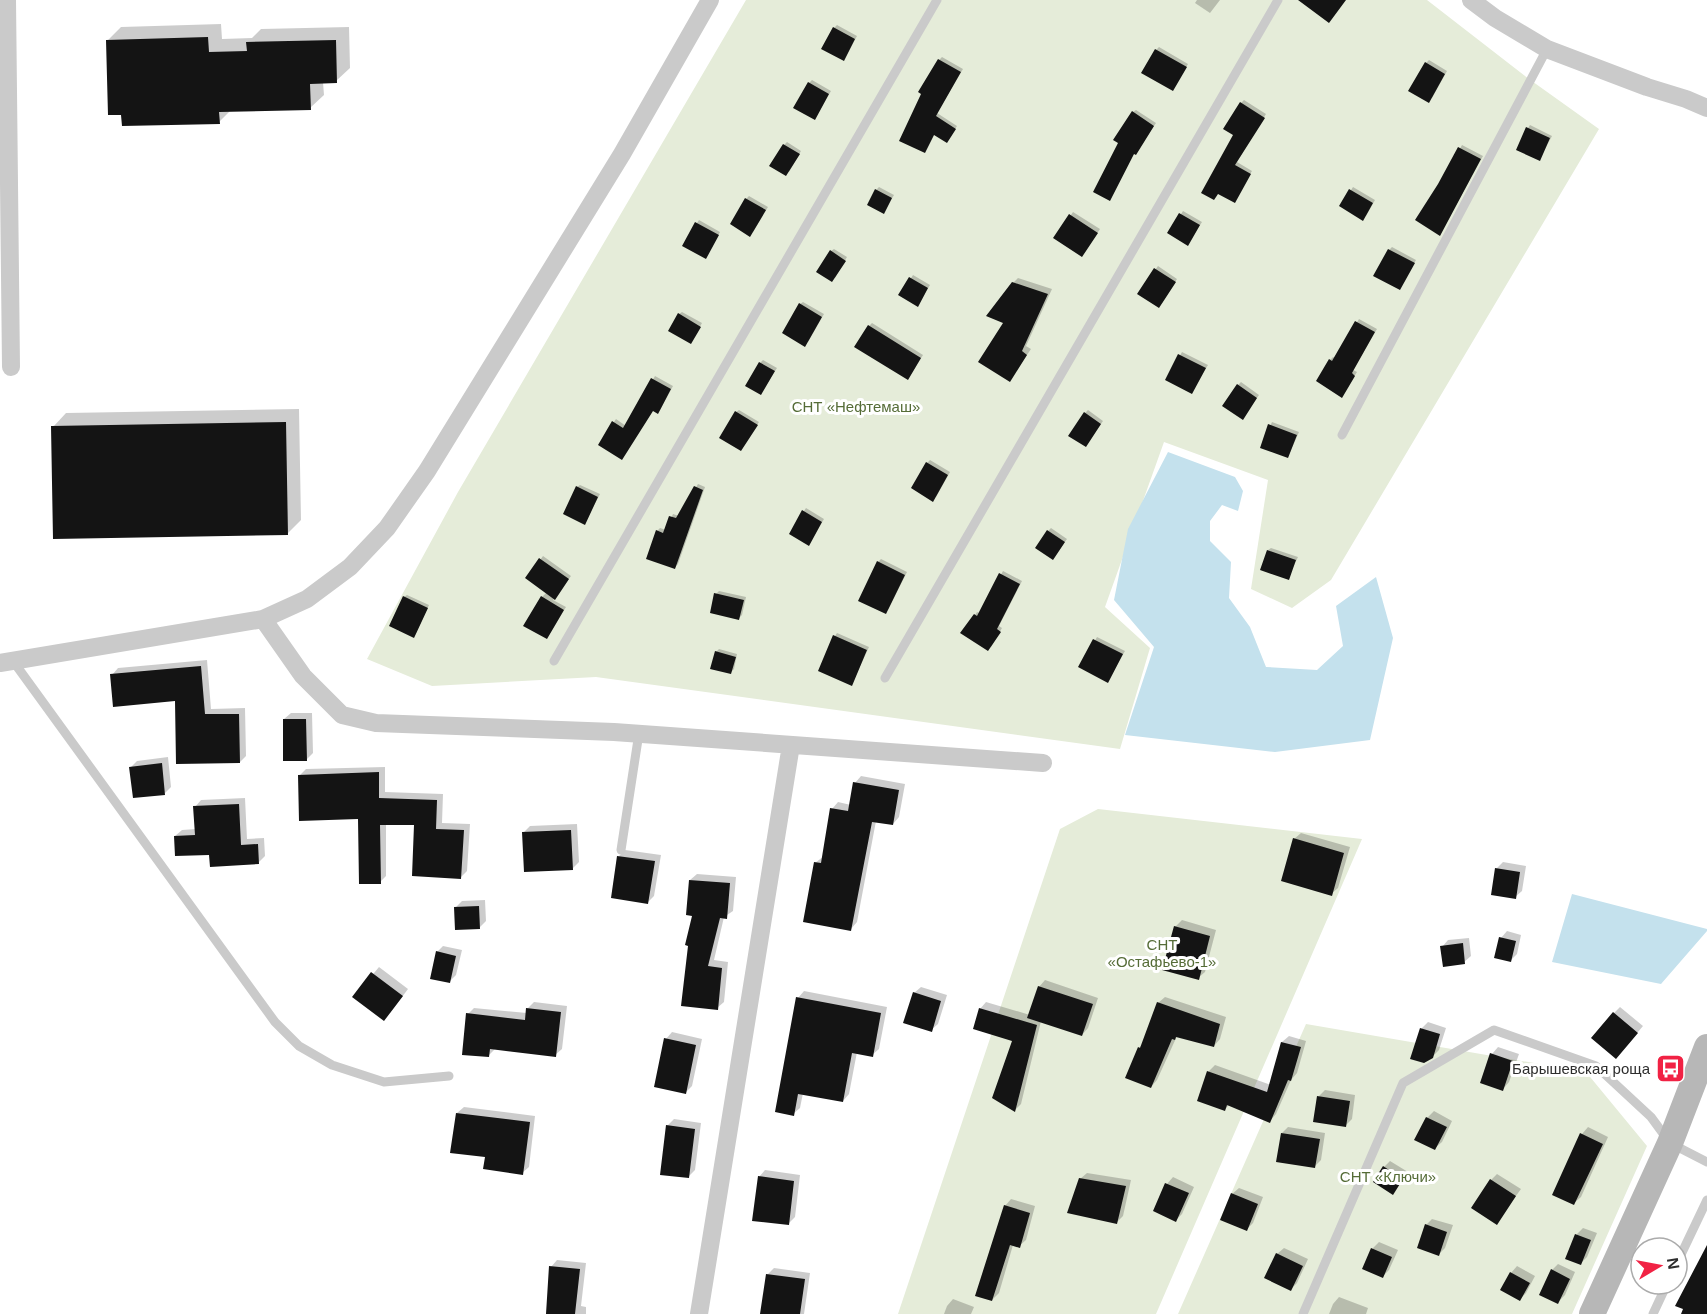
<svg xmlns="http://www.w3.org/2000/svg" width="1707" height="1314" viewBox="0 0 1707 1314" font-family="Arial,sans-serif">
	<style>
		.green { fill: #e5ecd9 }
		.water { fill: #c4e1ed }
		.shadow { fill: #0003 }
		.building { fill: #141414 }
		.lines { fill: none; stroke-linecap: round; stroke-linejoin: round }
		.lane { stroke: #cacaca; stroke-width: 9 }
		.street { stroke: #cacaca; stroke-width: 18 }
		.secondary { stroke: #b7b7b7; stroke-width: 26 }
		.labels { text-anchor: middle; stroke-width: 6; stroke-linejoin: round; paint-order: stroke }
		.park-label { font-size: 15px; fill: #556c37; stroke: #fff }
		.poi-label { font-size: 15px; fill: #2d2d2d; stroke: #fff; text-anchor: end }
	</style>
	<rect width="100%" height="100%" fill="#fff"/>
	<path class="green" d="M746,0h681l102,79 70,50 -268,451 -39,28 -41,-19 17,-109 -104,-38 -59,165 45,41 -30,101 -524,-72 -164,9 -65,-27 91,-167z
		M1098,809l264,30 -206,475h-258l162,-485z
		M1306,1024l280,48 61,74 -75,168h-394z"/>
	<path class="water" d="M1168,452l67,25 8,14 -5,20 -16,-6 -12,16v20l21,21 -2,36 21,29 16,40 51,3 26,-24 -7,-40 40,-29 17,61 -23,102 -95,12 -150,-17 29,-88 -40,-47 14,-71z
		M1572,894l135,35v2l-46,53 -109,-22z"/>
	<path class="shadow" d="M1197,0h23l-10,13 -15,-10z
		M221,24l1,15 30,-1 9,-9 88,-2 1,41 -14,13 -13,1 1,13 -14,13 -79,2 -12,12 -96,-9 -15,-73 13,-13z
		M837,25l20,11 -11,20 -12,-28z
		M1159,47l29,17 -15,25 -17,-39z
		M942,57l21,12 -26,44 20,13 -8,13 -15,-5 -9,17 14,-91z
		M1429,60l18,11 -15,27 -6,-35z
		M812,80l19,11 -14,24 -8,-32z
		M1244,100l22,14 -29,48 15,9 -18,30 1,-66 6,-32z
		M1136,110l20,13 -18,27 -5,-38z
		M1530,125l22,11 -13,24 -11,-32z
		M787,142l14,9 -12,21 -5,-27z
		M1462,145l21,11 -43,78v-49z
		M879,187l15,8 -8,14 -10,-19z
		M1353,187l22,13 -9,16 -25,-10z
		M749,196l19,11 -15,25 -7,-33z
		M1183,211l19,11 -12,19 -21,-8z
		M1073,212l27,17 -15,23 -29,-15z
		M699,220l21,12 -12,22 -11,-31z
		M1392,247l24,13 -16,28 -11,-38z
		M834,249l13,8 -12,21 -4,-27z
		M1158,266l19,13 -15,24 -23,-10z
		M913,275l17,10 -10,17 -20,-7z
		M1018,278l34,11 -26,57 5,3 -21,31 -4,-58 7,-39z
		M803,302l21,12 -16,28 -8,-38z
		M682,312l20,11 -9,16 -14,-25z
		M1359,319l18,10 -24,41 4,2 -13,21 -26,-13 12,-20 3,-3 2,1z
		M872,323l51,32 -15,24 -39,-53z
		M1182,352l26,13 -15,25 -26,-11z
		M763,360l14,8 -14,22 -3,-27z
		M655,376l18,10 -13,24 -2,2 -5,-2 -29,45 -10,-33 2,-3 10,7z
		M1241,382l18,13 -14,20 -7,-30z
		M299,409l2,111 -13,13 -235,-106 13,-14z
		M739,410l20,12 -16,24 -7,-34z
		M1088,410l15,11 -15,22 -3,-30z
		M1272,422l27,10 -11,25 -27,-10z
		M930,460l20,12 -14,25 -9,-34z
		M698,484l7,3 -27,77 -3,3 -18,-36 3,-3 6,2 7,-16 6,2z
		M580,485l20,9 -15,29 -8,-36z
		M806,508l18,11 -13,22 -7,-30z
		M1051,528l16,11 -12,17 -7,-25z
		M1271,548l27,9 -10,21 -20,-28z
		M543,556l28,20 -18,24 13,7 -17,28 -7,-38 5,-5 -20,-14z
		M881,559l26,13 -19,38 -10,-48z
		M1003,571l19,10 -23,45 3,2 -11,19 -16,-32 2,-3 3,1z
		M719,591l27,6 -4,18 -3,3 -23,-24z
		M407,595l22,10 -13,28 -12,-36z
		M837,633l32,14 -17,37 -17,-48z
		M1097,637l28,14 -17,30 -28,-14z
		M719,649l18,5 -3,15 -3,3 -15,-20z
		M207,660l4,49 34,-1 1,48 -6,6 -64,-62 -64,-25 6,-7z
		M291,713h21l1,40 -7,7 -22,-41z
		M168,757l3,30 -6,6 -34,-26 6,-6z
		M385,767v25l58,2 -1,29 28,1 -3,47 -6,6 -45,-53 -30,-1v53l-6,6 -20,-64 -60,-43 6,-6z
		M861,776l44,8 -6,33 -6,7 -17,-3 -19,101 -6,7 -36,-66 9,-7 8,-47 6,-7 13,3 4,-22z
		M245,798l2,41 17,-1 1,18 -7,7 -83,-27 7,-6 14,-1 -1,-22 6,-7z
		M577,824l2,38 -7,7 -48,-37 6,-6z
		M1301,833l49,14 -12,41 -7,6 -37,-55z
		M625,850l36,5 -7,41 -6,6 -29,-46z
		M1503,862l23,4 -4,25 -7,6 -19,-28z
		M697,874l39,3 -3,34 -9,6 -10,43 14,2 -4,40 -7,6 -23,-94 -4,-34z
		M485,900l1,21 -7,7 -23,-21 6,-6z
		M1182,920l34,10 -11,42 -7,6 -23,-51z
		M1507,931l14,4 -4,19 -7,7 -9,-23z
		M1469,938l2,18 -7,6 -22,-15 6,-7z
		M443,946l19,4 -6,25 -7,7 -12,-30z
		M379,967l29,22 -18,24 -36,-16z
		M1045,980l53,18 -10,30 -6,7 -41,-14 -20,83 -6,6 -1,-70 -34,-31 6,-7 44,13 9,-28z
		M921,987l26,8 -9,29 -7,6 -17,-37z
		M804,991l83,16 -8,42 -7,6 -15,-3 -8,42 -6,7 -40,-8 -3,15 -7,6 5,-116z
		M1165,997l61,20 -6,22 -6,7 -37,-10 -20,44 -6,7 -12,-39 4,-4 15,-41z
		M534,1002l33,4 -5,43 -7,6 -60,-6 -7,7 -20,-42 6,-6 53,5v-4z
		M1620,1007l23,19 -21,25 -8,-38z
		M1428,1022l18,6 -7,22 -7,7 -20,1 10,-30z
		M672,1032l30,7 -10,47 -6,6 -20,-53z
		M1289,1036l17,5 -9,32 -6,7 -15,34 -6,7 -40,-17 -5,5 -26,-9 10,-29 6,-6 56,20 11,-43z
		M1498,1047l21,7 -10,28 -6,7 -11,-35z
		M1325,1090l30,5 -3,24 -7,7 -26,-30z
		M464,1107l71,9 -6,51 -7,6 -35,-17 -30,-43z
		M1434,1111l18,10 -10,21 -7,6 -8,-30z
		M674,1119l27,4 -6,47 -7,7 -21,-51z
		M1288,1127l37,6 -4,27 -7,7 -32,-34z
		M1588,1127l20,10 -27,60 -7,6 -20,-9 28,-60z
		M1390,1161l18,11 -15,21 -9,-26z
		M765,1170l35,5 -5,42 -7,7 -29,-47z
		M1087,1173l44,7 -8,36 -7,7 -36,-44z
		M1497,1174l24,15 -25,34 -5,-43z
		M1173,1177l21,10 -12,27 -6,6 -9,-36z
		M1239,1188l24,9 -10,26 -6,6 -15,-35z
		M1011,1199l24,7 -9,34 -7,6 -6,-1 -14,48 -7,7 13,-94z
		M1432,1219l21,6 -8,23 -6,6 -13,-29z
		M1583,1228l14,5 -10,24 -6,6 -14,-5 10,-24z
		M1379,1242l19,8 -9,20 -6,6 -19,-8 9,-20z
		M1284,1248l24,11 -11,24 -6,6 -14,-35z
		M557,1260l29,3 -5,43 5,1v7h-38l3,-47z
		M1558,1264l17,8 -10,23 -7,7 -6,-32z
		M1517,1266l18,10 -9,17 -6,6 -9,-26z
		M774,1268l36,5 -6,41h-42l5,-39z
		M1339,1297l29,11 -2,6h-37l4,-10z
		M953,1299l21,8 -3,7h-27l3,-8z"/>
	<path class="building" d="M1298,0h48l-17,23z
		M833,27l22,12 -11,22 -23,-12z
		M208,37l1,15 38,-1 -1,-9 90,-2 1,43 -27,1 1,26 -92,2 1,12 -98,2 -1,-11h-13l-2,-75z
		M1155,49l32,18 -14,24 -32,-18z
		M938,59l23,13 -25,44 20,13 -9,14 -13,-8 -9,18 -26,-12 22,-47 -3,-2z
		M1425,62l20,12 -16,29 -21,-12z
		M808,82l21,12 -14,26 -22,-12z
		M1240,102l25,16 -30,47 16,9 -16,29 -17,-9 -4,6 -13,-7 32,-58 -10,-6z
		M1132,111l22,15 -18,29 -2,-1 -24,47 -17,-9 25,-49 -5,-3z
		M1526,127l24,11 -10,23 -24,-11z
		M783,144l17,10 -14,22 -17,-10z
		M1458,147l23,12 -41,77 -25,-16 23,-36z
		M875,189l17,9 -8,16 -17,-9z
		M1349,189l24,14 -10,18 -24,-15z
		M745,198l21,12 -16,27 -20,-13z
		M1179,213l21,12 -12,21 -21,-13z
		M1069,214l29,19 -16,24 -29,-19z
		M695,222l24,13 -13,24 -24,-13z
		M1388,249l27,14 -15,27 -27,-14z
		M830,250l16,11 -14,21 -16,-10z
		M1154,268l22,14 -17,26 -22,-14z
		M909,277l19,11 -10,19 -20,-12z
		M1012,282l36,12 -26,57 5,4 -17,27 -32,-20 25,-39 -17,-7z
		M799,303l23,14 -17,30 -23,-14z
		M678,313l23,14 -10,17 -23,-13z
		M1355,321l20,11 -23,41 3,3 -13,22 -26,-17 13,-22 3,2z
		M868,325l53,33 -13,22 -54,-33z
		M1178,354l28,14 -14,26 -27,-14z
		M759,362l16,9 -14,24 -16,-9z
		M651,378l20,11 -13,25 -5,-3 -31,49 -24,-15 14,-24 11,7z
		M1237,384l20,14 -14,22 -21,-14z
		M735,411l23,14 -17,26 -22,-13z
		M1084,412l17,12 -15,23 -18,-11z
		M286,422l2,113 -235,4 -2,-113z
		M1268,424l29,11 -9,23 -28,-10z
		M926,462l22,13 -15,27 -22,-14z
		M576,486l22,11 -13,28 -22,-11z
		M694,486l9,4 -28,79 -29,-10 10,-29 7,3 6,-17 7,2z
		M802,510l20,12 -13,24 -20,-12z
		M1047,530l18,12 -12,18 -18,-12z
		M1267,550l29,10 -7,20 -29,-10z
		M539,558l30,21 -14,21 -30,-22z
		M877,561l28,14 -19,39 -28,-13z
		M999,573l21,11 -23,45 4,3 -13,19 -28,-18 14,-19 3,2z
		M714,593l30,7 -5,20 -29,-7z
		M403,596l25,12 -14,30 -25,-12z
		M541,596l23,14 -17,29 -24,-13z
		M833,635l34,15 -15,36 -34,-15z
		M1093,639l30,15 -15,29 -30,-16z
		M715,651l21,6 -5,17 -21,-5z
		M201,666l4,48h34l1,49 -64,1 -1,-63 -62,6 -3,-33z
		M283,719h23l1,42h-24z
		M162,763l3,32 -32,3 -4,-31z
		M379,772v26l58,2 -1,29 28,1 -3,49 -49,-3 2,-51h-34l1,59h-22l-1,-65 -59,2 -1,-46z
		M853,782l46,8 -6,35 -21,-3 -21,109 -48,-9 11,-60 7,1 9,-55 18,3z
		M239,804l2,41 17,-1 1,20 -49,3 -1,-12 -34,1 -1,-20 21,-1 -2,-29z
		M571,830l2,40 -49,2 -2,-40z
		M1293,838l51,15 -12,43 -51,-15z
		M617,856l38,5 -7,43 -37,-6z
		M1495,868l25,4 -4,27 -25,-4z
		M689,880l41,3 -3,36 -7,-1 -12,48 14,2 -4,42 -37,-4 7,-60 -3,-1 7,-29 -6,-1z
		M479,906l1,23 -25,1 -1,-23z
		M1174,926l36,10 -11,44 -37,-10z
		M1499,937l17,4 -5,21 -17,-4z
		M1463,943l2,21 -22,3 -3,-21z
		M436,951l20,5 -6,27 -20,-4z
		M371,972l32,24 -19,25 -32,-24z
		M1038,986l55,18 -11,32 -55,-18z
		M913,992l28,9 -9,31 -29,-9z
		M796,997l85,16 -8,44 -21,-4 -9,49 -45,-8 -4,22 -19,-4z
		M1157,1002l63,22 -6,23 -38,-10 -1,3 -3,-1 -21,49 -26,-10 13,-31 2,1z
		M526,1008l35,4 -5,45 -66,-8 -1,8 -27,-2 4,-42 59,7z
		M979,1008l58,17 -22,87 -23,-14 20,-57 -39,-12z
		M1613,1012l25,21 -22,26 -25,-21z
		M1420,1028l20,6 -7,24 -9,5 -14,-4z
		M664,1038l32,7 -10,49 -32,-7z
		M1281,1042l20,5 -10,34 -3,-1 -18,43 -43,-18 -2,6 -28,-10 10,-30 60,21z
		M1490,1053l23,8 -10,30 -23,-8z
		M1317,1096l33,5 -4,26 -33,-5z
		M456,1113l74,9 -7,53 -40,-6 2,-12 -35,-4z
		M1426,1117l21,10 -12,23 -21,-10z
		M666,1125l29,4 -6,49 -29,-3z
		M1281,1133l39,6 -5,29 -39,-6z
		M1580,1133l23,11 -29,61 -22,-10z
		M1383,1166l20,13 -10,16 -20,-13z
		M758,1176l36,5 -5,44 -37,-4z
		M1079,1178l47,8 -9,38 -50,-11z
		M1490,1179l26,17 -19,29 -26,-17z
		M1165,1183l24,10 -13,29 -23,-11z
		M1231,1193l27,11 -11,27 -27,-11z
		M1004,1205l26,8 -10,35 -10,-3 -18,56 -17,-5z
		M1425,1224l22,8 -8,24 -22,-8z
		M1575,1234l16,6 -10,25 -16,-6z
		M1707,1245v69h-26l2,-5 -8,-3z
		M1371,1248l21,9 -9,21 -21,-9z
		M1276,1253l27,13 -12,25 -27,-13z
		M549,1266l31,3 -5,45h-29z
		M1551,1269l19,10 -12,25 -19,-9z
		M1510,1272l20,11 -10,18 -20,-11z
		M766,1274l39,5 -5,35h-40z"/>
	<g class="lines">
		<path class="lane" d="M1342,435l205,-386
			M13,661l262,361 24,24 33,19 52,17 65,-6
			M554,661l383,-661
			M885,678l393,-678
			M621,850l18,-117
			M1677,1263l30,-63
			M1303,1314l100,-231 91,-53 102,36 55,51 19,26 37,19
			M1653,1314l14,-30"/>
		<path class="street" d="M7,0l4,367
			M1471,0l24,18 52,31 100,38 39,12 21,9
			M263,619l40,57 39,39 34,8 238,9 429,31
			M0,663l263,-44 44,-20 43,-32 37,-39 40,-57 195,-317 88,-154
			M699,1314l92,-569"/>
		<path class="secondary" d="M1592,1314l78,-171 37,-96"/>
	</g>
	<defs>
		<symbol id="bus-square" viewBox="-11 -11 22 22"><rect x="-9" y="-9" width="18" height="18" rx="4" fill="#f12244" stroke="#fff"/><path d="M-5-6H5V4H4V6H2V4H-2V6H-4V4H-5ZM-3.5-4V0h7V-4ZM-3.5 1.2v1.5H-2V1.2ZM2 1.2v1.5H3.5V1.2Z" fill="#fff"/></symbol>
	</defs>
	<g fill-rule="evenodd">
		<use href="#bus-square" x="1654" y="1052" width="33" height="33"/>
	</g>
	<g class="labels">
		<g class="park-label">
			<text x="856" y="412">СНТ «Нефтемаш»</text>
			<text x="1162" y="950">СНТ<tspan x="1162" dy="17">«Остафьево-1»</tspan></text>
			<text x="1388" y="1182">СНТ «Ключи»</text>
		</g>
		<g class="poi-label">
			<text x="1650" y="1074">Барышевская роща</text>
		</g>
	</g>
	<g transform="translate(1659 1266) rotate(80)"><circle r="28" fill="#ffffff" stroke="#ababab" stroke-width="1.5"/>
	<path d="M0-4.5L10 22L0 15L-10 22Z" fill="#f12244"/>
	<text y="-9" font-size="16" font-weight="bold" text-anchor="middle" fill="#2d2d2d">N</text>
	</g>
</svg>
